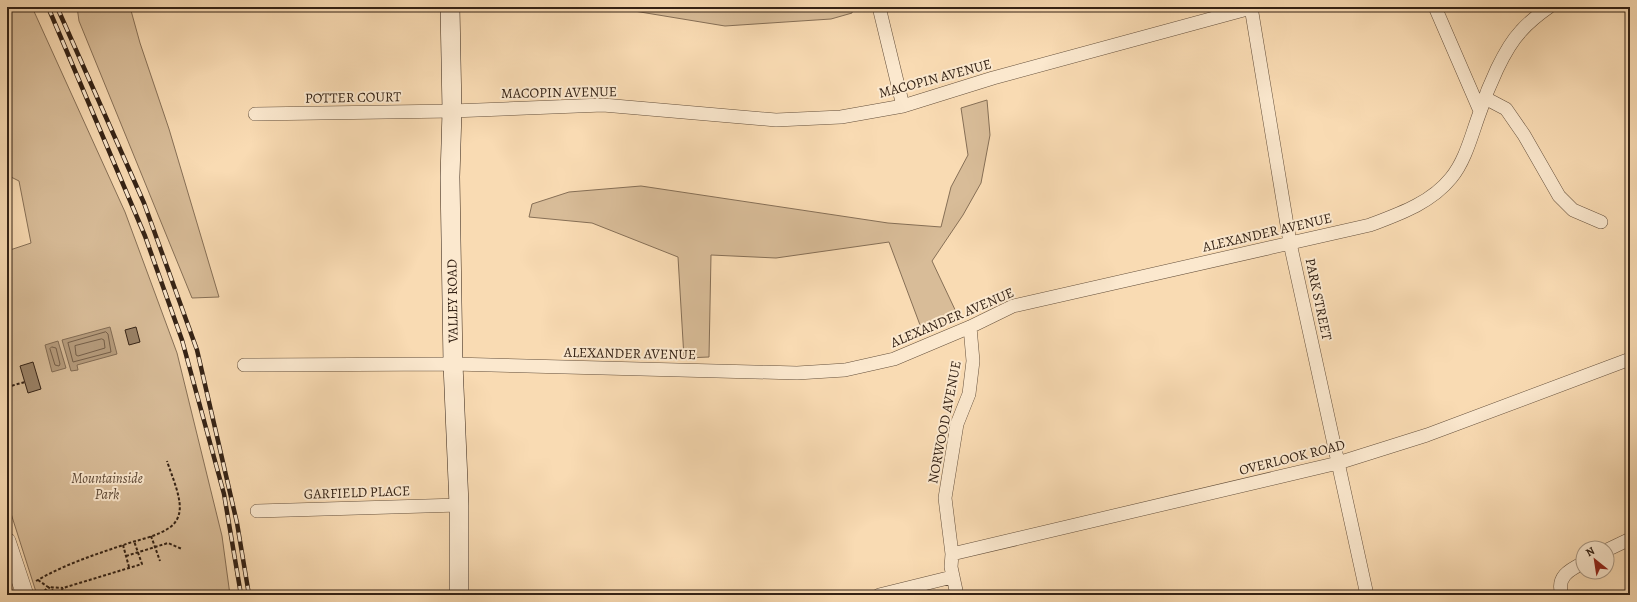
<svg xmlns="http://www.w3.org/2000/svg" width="1637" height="602" viewBox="0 0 1637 602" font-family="Alegreya,serif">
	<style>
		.green { fill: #d8bc98; stroke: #866f56 }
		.water { fill: #b69c7d; stroke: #826b53 }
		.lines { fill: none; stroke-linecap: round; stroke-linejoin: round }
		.shore { stroke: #755f49; stroke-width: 1 }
		.building { fill: #9a8267; stroke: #342215 }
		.minor-casing { stroke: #65503c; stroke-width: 14 }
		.tertiary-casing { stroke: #65503c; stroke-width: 18 }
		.secondary-casing { stroke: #342215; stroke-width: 20 }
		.path { stroke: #342215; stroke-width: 2; stroke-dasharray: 3 2; stroke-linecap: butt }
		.minor { stroke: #fbe8ce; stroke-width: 13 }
		.tertiary { stroke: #fbe8ce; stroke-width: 17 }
		.secondary { stroke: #fbe8ce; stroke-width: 19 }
		.rail-casing { stroke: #342215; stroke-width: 4.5 }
		.rail { stroke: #fbe8ce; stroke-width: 3; stroke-dasharray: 9; stroke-linecap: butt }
		.labels { text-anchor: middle; stroke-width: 4; stroke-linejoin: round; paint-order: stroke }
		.street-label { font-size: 14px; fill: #342215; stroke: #fbe8ce }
		.park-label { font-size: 14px; font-style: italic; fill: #5d4836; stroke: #fbe8ce }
	</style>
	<rect width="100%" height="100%" fill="#f9dbb3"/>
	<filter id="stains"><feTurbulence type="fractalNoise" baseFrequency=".005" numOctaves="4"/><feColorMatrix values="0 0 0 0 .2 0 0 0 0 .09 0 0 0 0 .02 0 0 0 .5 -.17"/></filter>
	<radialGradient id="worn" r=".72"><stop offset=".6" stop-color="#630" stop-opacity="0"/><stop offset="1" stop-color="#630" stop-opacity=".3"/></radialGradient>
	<path class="green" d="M7,7h25l93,205 52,141 45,183 8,59h-193l-30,-94v-250l24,-8 -12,-62 -12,-6z
		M77,7h53l10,36 29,86 50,168 -27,1 -113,-277z
		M627,7h226l-1,6 -21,6 -106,7 -103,-17z
		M987,100l3,35 -9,48 -18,32 -31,46 26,55 -35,17 -34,-91 -113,16 -65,-3 -2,102 -25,1 -6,-101 -86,-34 -63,-6 3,-13 37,-12 72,-6 247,37 53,4 10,-40 17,-32 -7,-47z"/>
	<path class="water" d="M110,327l7,27 -40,11 1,5 -7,1 -9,-31z
		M58,341l8,27 -14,4 -7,-27z"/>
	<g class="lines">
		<path class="shore" d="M106,332l2,2 3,18 -38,10 -5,-19z
			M102,339l2,1 1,8 -27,8 -2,-1 -1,-9z
			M52,347l4,1 4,16 -1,2 -4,-1 -5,-16z"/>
	</g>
	<path class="building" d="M136,327l4,15 -11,3 -4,-15z
		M33,362l8,27 -13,4 -8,-27z"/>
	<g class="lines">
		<defs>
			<path id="minor" d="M879,7l24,99
				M1251,7l39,236 77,352
				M1435,7l45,104
				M1485,98l21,11 18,26 35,61 14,14 28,12
				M255,114l197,-3 151,-6 173,15 65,-3 62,-11 90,-28 258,-70
				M244,365l209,-1 344,9 48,-3 49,-11 76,-32 43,-21 357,-81c29,-11 61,-22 81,-47 15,-18 21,-45 29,-66 8,-25 24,-63 41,-81 8,-9 18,-17 28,-24
				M257,511l202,-6
				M1607,550l23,-11
				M952,554l386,-91 89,-28 203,-76
				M879,595l73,-18
				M957,595l-6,-28 1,-13 -7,-56 12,-74 12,-30 4,-33 -3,-34
				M1562,595c-6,-18 7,-25 21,-32"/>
			<path id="tertiary" d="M7,541l18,54"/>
			<path id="secondary" d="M450,7l2,104 -2,66 3,187 6,141v90"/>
		</defs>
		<use href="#minor" class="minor-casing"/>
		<use href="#tertiary" class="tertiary-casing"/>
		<use href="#secondary" class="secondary-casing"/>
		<path class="path" d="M7,387l18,-5
			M151,536l9,25
			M123,545l6,22
			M126,556l42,-13 14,6
			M38,580l10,7 15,1
			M36,581c29,-17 61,-27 93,-38 13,-4 28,-7 40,-15 5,-3 9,-9 10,-14 4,-14 -8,-40 -12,-53
			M41,595l7,-8 11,8
			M59,595l4,-7 79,-24 -8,-23"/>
		<use href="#minor" class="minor"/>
		<use href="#tertiary" class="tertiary"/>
		<use href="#secondary" class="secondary"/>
		<defs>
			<path id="rail" d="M48,7l97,229 37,104 42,154 17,101
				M57,7l87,196 53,147 40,173 12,72"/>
		</defs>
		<use href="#rail" class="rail-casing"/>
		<use href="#rail" class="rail"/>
	</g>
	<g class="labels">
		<g class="street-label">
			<text transform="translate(935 78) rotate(-15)" y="5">MACOPIN AVENUE</text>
			<text transform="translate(559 92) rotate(-1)" y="5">MACOPIN AVENUE</text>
			<text transform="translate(353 97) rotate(-1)" y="5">POTTER COURT</text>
			<text transform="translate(1267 232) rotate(-13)" y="5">ALEXANDER AVENUE</text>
			<text transform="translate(1319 299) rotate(78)" y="5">PARK STREET</text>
			<text transform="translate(452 301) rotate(-91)" y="5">VALLEY ROAD</text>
			<text transform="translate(952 317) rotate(-23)" y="5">ALEXANDER AVENUE</text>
			<text transform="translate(630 353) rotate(1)" y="5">ALEXANDER AVENUE</text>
			<text transform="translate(944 422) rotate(-79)" y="5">NORWOOD AVENUE</text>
			<text transform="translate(1292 457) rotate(-14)" y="5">OVERLOOK ROAD</text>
			<text transform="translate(357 492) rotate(-2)" y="5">GARFIELD PLACE</text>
		</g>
		<g class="park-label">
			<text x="107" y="483">Mountainside<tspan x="107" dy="16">Park</tspan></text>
		</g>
	</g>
	<rect width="1637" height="602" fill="none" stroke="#f9dbb3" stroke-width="24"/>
	<rect x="8" y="8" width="1621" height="586" fill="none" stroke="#342215" stroke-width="2"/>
	<rect x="12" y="12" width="1613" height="578" fill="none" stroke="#342215"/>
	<g transform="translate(1595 560) rotate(330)"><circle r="19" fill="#fbe8ce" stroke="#ab9984"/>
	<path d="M0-3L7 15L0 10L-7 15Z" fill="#8f2418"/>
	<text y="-6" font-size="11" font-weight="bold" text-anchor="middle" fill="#342215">N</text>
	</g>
	<rect width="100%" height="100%" filter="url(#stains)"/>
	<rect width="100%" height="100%" fill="url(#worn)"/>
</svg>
